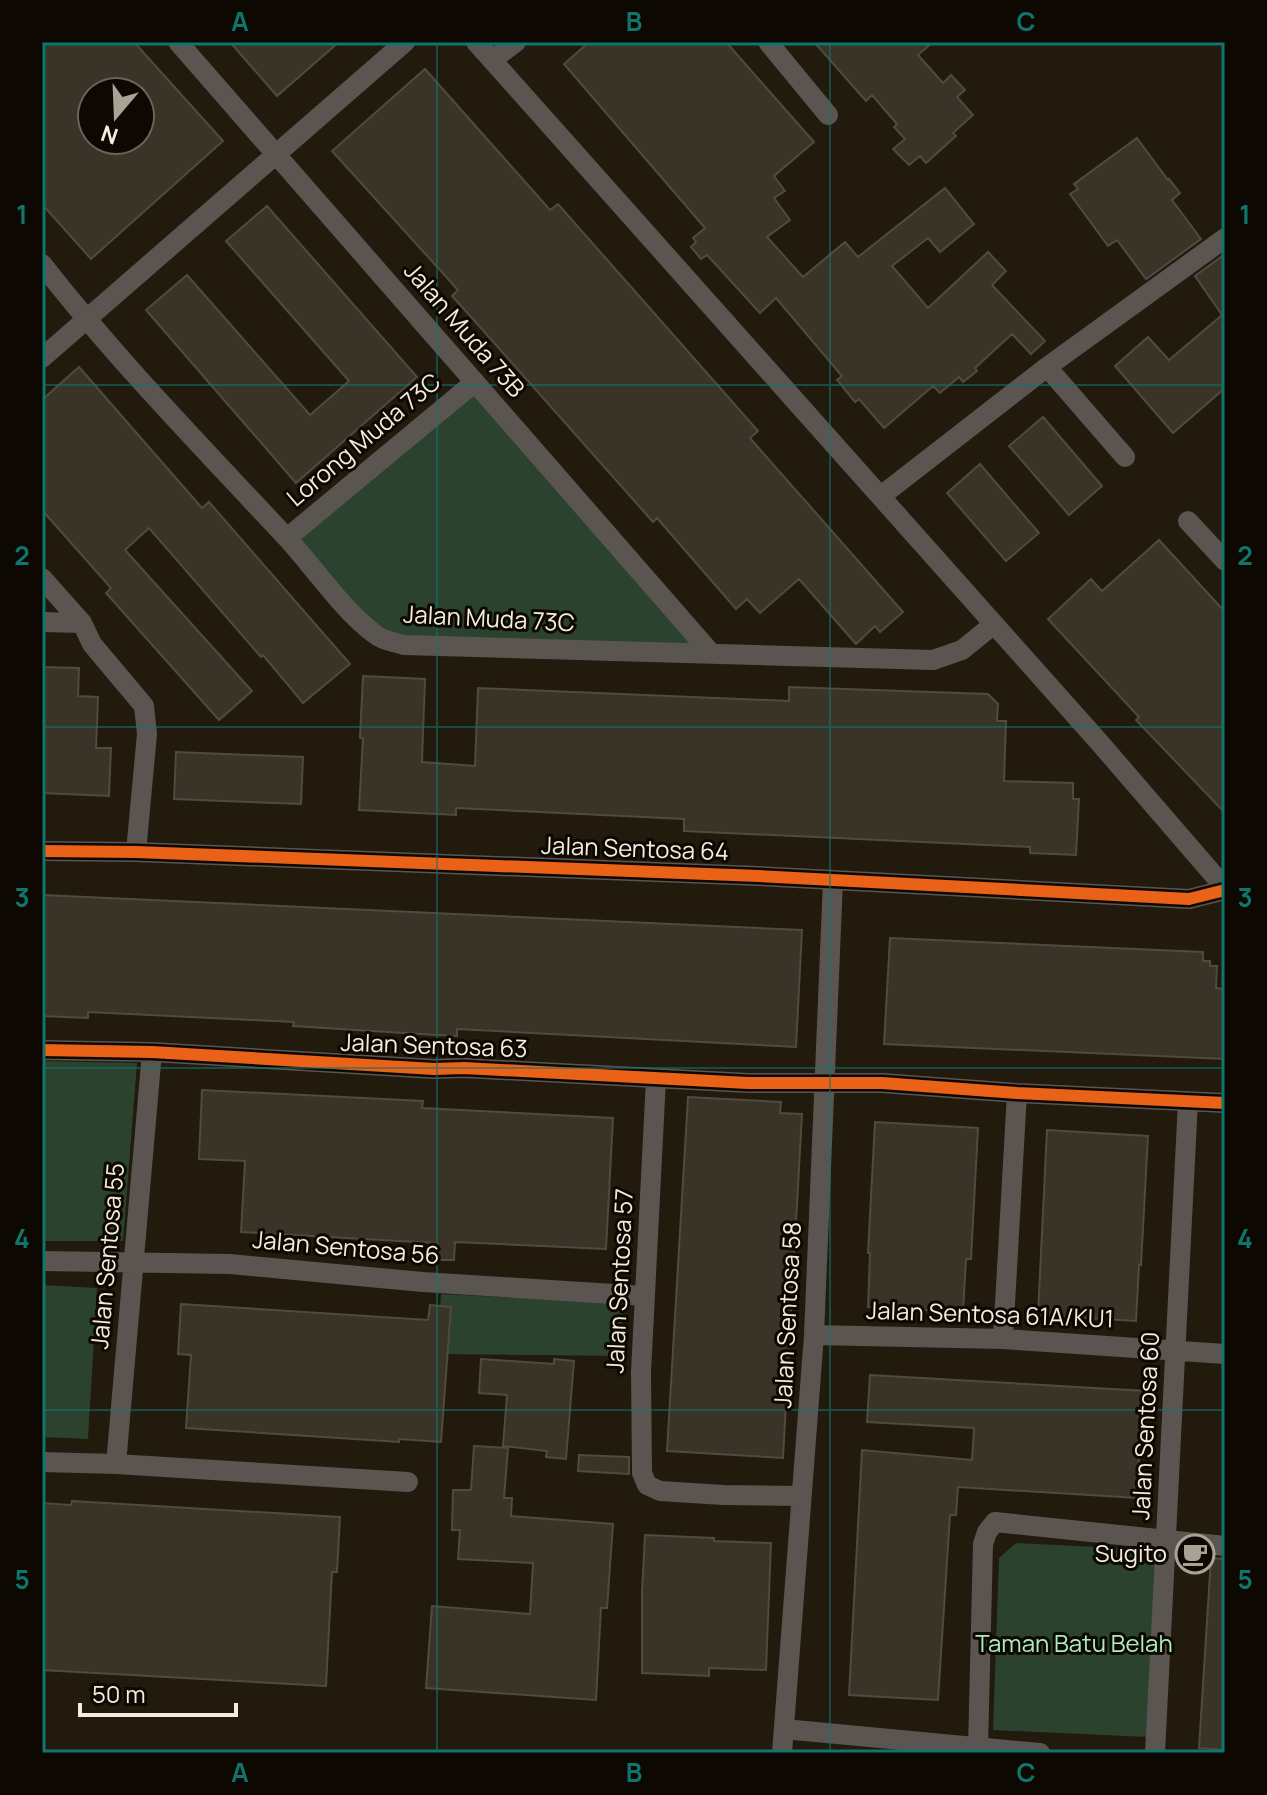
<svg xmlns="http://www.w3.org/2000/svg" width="1267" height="1795" viewBox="0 0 1267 1795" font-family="Manrope,sans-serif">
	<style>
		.green { fill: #2b422f }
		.building { fill: #393328; stroke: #504a3f; stroke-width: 2; fill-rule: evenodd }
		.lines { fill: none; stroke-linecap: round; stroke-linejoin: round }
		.street { stroke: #5a5551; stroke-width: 20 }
		.cycleway-casing { stroke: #0d0802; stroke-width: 17 }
		.cycleway { stroke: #ea6118; stroke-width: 12 }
		.grid { fill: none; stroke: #0f766e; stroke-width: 2; stroke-opacity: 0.55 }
		.labels { text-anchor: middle; stroke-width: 6; stroke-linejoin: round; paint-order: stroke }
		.street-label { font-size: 24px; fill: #f4ecde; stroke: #0d0802 }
		.poi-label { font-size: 24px; fill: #f4ecde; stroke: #0d0802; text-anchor: end }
		.park-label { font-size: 24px; fill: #aeecbe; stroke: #0d0802 }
		.neatline { fill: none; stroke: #0f766e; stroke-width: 3 }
		.grid-label { font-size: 26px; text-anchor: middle; font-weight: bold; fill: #0f766e }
	</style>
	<rect width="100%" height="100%" fill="#211a0d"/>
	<path class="green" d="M475,382l236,271 -332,-15 -92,-100z
		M42,1061l95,2 -14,178h-81z
		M42,1285l55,3 -9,151 -46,-2z
		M441,1294l182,9v53l-186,-2z
		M1016,1543l141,7 -9,187 -155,-7 6,-172z"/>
	<path class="building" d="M42,42h92l89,99 -132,118 -49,-55zM92,92h48v48h-48z
		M230,42h109l-62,54z
		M589,42h137l88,100 -40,34 11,15 -11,7 16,22 -23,17 36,40 42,-35 13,15 87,-69 29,36 -34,28 -12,-14 -36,28 36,42 60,-56 18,19 -14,14 53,56 -14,13 -19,-20 -37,34 2,3 -14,11 -4,-5 -19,16 -7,-7 -49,42 -25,-29 -4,3 -18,-22 5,-4 -66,-78 -16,15 -53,-58 -6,4 -10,-12 5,-5 -3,-4 12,-10 -141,-164z
		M814,42h119l-15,13 25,28 8,-8 14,15 -8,7 16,18 -20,18 3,3 -30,27 -6,-7 -11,9 -16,-16 12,-10 -11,-12 3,-3 -25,-29 -6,6z
		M425,69l125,141 8,-6 200,227 -8,7 153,174 -23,20 -5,-6 -19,18 -57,-65 -39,34 -13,-14 -11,10 -79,-91 -4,4 -173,-195 -28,-31 6,-6 -126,-139z
		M1137,138l31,42 1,-1 11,14 -8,7 29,39 -55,40 -29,-39 -9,6 -38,-52 8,-5 -4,-5z
		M267,206l150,171 -121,106 -150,-173 41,-35 123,140 39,-34 -123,-140z
		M1225,254v134l-52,45 -58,-67 33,-29 21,23 53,-45 -27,-39z
		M79,367l123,141 7,-6 141,162 -47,39 -40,-48 -2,2 -112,-129 -24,22 127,141 -33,29 -113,-127 5,-5 -69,-78v-110z
		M1043,417l59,69 -33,29 -60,-69z
		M980,464l59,69 -33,28 -59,-68z
		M1159,540l66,72v201l-89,-93 3,-3 -91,-98 43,-40 11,12z
		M42,667l37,1 -1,28 20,1 -2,51h15l-2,48 -67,-3z
		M363,676l62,3 -3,83 53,4 3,-78 311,13v-14l199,7 10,10 -1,17h9l-2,60 69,2v16h6l-3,56 -46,-2v-6l-346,-16v-12l-228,-11v7l-97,-5 4,-72h-3z
		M176,752l127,5 -2,47 -127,-5z
		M42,895l760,35 -6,117 -339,-18v7l-21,-1 -143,-9 1,-4 -206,-10v6l-46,-2z
		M890,938l313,14v9h7v5h7l-1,22 8,1 -1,28h2v42l-341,-15z
		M202,1090l221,11 -1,7 191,10 -7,131 -151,-7 -1,18h-21l1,-17 -193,-11 4,-71 -46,-2z
		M688,1097l93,5 -1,11 22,1 -19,344 -116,-7z
		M875,1122l103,6 -7,131h-5l-3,53 -95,-5 2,-54h-2z
		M1047,1130l101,6 -7,129h-2l-3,56 -98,-6z
		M181,1304l247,16 2,-15 21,2 -10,135 -42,-3v3l-213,-14 5,-73 -13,-1z
		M481,1359l73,5v-5l20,2 -8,98 -20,-2 1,-6 -44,-5 4,-51 -28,-2z
		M870,1375l276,16 -2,47h-4l-3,60 -179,-11 -2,28h-6l-12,185 -89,-5 13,-245 110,10 2,-32 -107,-6z
		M474,1446l34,2 -4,50h8l-1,18 102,8 -6,84h-6l-5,92 -170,-12 6,-82 98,8 3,-51 -75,-4 2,-29h-8l1,-40h18z
		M579,1455l50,2v17l-51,-3z
		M72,1501l268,16 -3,55h-5l-6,114 -284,-16v-167l29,2z
		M645,1535l69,3v3l57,2 -5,127 -57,-2v8l-67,-3v-81z
		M1211,1558l14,1v191l-26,-2z"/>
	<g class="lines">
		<path class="street" d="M178,42l533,611
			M476,42l623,700 126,146
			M768,42l60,73
			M492,60l24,-18
			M42,264c75,96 160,183 243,272 30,32 56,73 91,99 7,6 19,7 28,10l529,15 29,-10 32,-26
			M42,358l363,-316
			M1047,367l78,90
			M881,496l166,-129 178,-129
			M1188,521l37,40
			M287,538l188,-156
			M42,578l40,45 10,21 52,62 3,28 -11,118
			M42,622l40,1
			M42,851l94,1 623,24 430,23 36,-9
			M42,1050l110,2 282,17 30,-1 284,15h134l135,10 208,10
			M656,1079l-15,293 1,101 5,12 13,6 63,4 78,1
			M42,1261l188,3 193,18 222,14
			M814,1335l189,4 222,15
			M1003,1339l14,-246
			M42,1462l74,2 292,18
			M116,1464l36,-412
			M784,1729l256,24
			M978,1748l5,-204 4,-12 8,-10 230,24
			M782,1753l32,-418 19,-455
			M1155,1753l33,-652"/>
		<defs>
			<path id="cycleway" d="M42,851l94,1 623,24 430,23 36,-9
				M42,1050l110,2 282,17 30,-1 284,15h134l135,10 208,10"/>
		</defs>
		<use href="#cycleway" class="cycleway-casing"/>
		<use href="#cycleway" class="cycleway"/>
	</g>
	<path class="grid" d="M437,42v1711M830,42v1711M42,385h1183M42,727h1183M42,1068h1183M42,1410h1183"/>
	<defs>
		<symbol id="cafe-ring" viewBox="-11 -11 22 22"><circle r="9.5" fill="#0d0802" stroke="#aaa295" stroke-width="1.5"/><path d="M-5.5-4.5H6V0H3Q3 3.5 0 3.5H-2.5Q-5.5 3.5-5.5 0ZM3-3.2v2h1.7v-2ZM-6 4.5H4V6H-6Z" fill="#aaa295"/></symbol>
	</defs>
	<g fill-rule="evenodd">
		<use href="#cafe-ring" x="1173" y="1532" width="44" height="44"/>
	</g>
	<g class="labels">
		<g class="street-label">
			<text transform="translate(464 330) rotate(49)" y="8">Jalan Muda 73B</text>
			<text transform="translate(364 440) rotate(-40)" y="8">Lorong Muda 73C</text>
			<text transform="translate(489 619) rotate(3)" y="8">Jalan Muda 73C</text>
			<text transform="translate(635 849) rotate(2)" y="8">Jalan Sentosa 64</text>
			<text transform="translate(434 1046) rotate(2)" y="8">Jalan Sentosa 63</text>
			<text transform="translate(346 1248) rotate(5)" y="8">Jalan Sentosa 56</text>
			<text transform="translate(108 1256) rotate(-85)" y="8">Jalan Sentosa 55</text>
			<text transform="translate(620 1281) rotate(-87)" y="8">Jalan Sentosa 57</text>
			<text transform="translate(788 1315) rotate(-87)" y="8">Jalan Sentosa 58</text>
			<text transform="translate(990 1315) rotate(2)" y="8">Jalan Sentosa 61A/KU1</text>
			<text transform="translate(1146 1426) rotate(-87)" y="8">Jalan Sentosa 60</text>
		</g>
		<g class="poi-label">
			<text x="1167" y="1562">Sugito</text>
		</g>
		<g class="park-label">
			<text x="1074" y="1652">Taman Batu Belah</text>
		</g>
	</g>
	<rect width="1267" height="1795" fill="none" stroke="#0d0802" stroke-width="88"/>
	<g transform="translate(116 116) rotate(199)"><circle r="38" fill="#0d0802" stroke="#69635a" stroke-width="2"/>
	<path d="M0-6L14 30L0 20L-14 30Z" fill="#aaa295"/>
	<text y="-12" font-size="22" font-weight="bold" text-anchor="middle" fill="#f4ecde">N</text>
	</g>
	<path d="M80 1703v12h156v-12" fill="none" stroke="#f4ecde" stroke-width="4"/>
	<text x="92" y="1703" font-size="24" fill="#f4ecde" stroke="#0d0802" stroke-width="6" paint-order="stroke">50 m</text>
	<rect x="44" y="44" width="1179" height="1707" class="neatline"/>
	<g class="grid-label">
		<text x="240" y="31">A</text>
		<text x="634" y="31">B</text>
		<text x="1026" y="31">C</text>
		<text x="22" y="224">1</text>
		<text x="1245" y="224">1</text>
		<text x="22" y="565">2</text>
		<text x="1245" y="565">2</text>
		<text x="22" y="907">3</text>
		<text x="1245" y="907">3</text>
		<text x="22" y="1248">4</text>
		<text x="1245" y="1248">4</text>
		<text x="22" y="1589">5</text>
		<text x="1245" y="1589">5</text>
		<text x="240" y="1782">A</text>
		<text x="634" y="1782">B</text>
		<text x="1026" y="1782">C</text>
	</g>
</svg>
